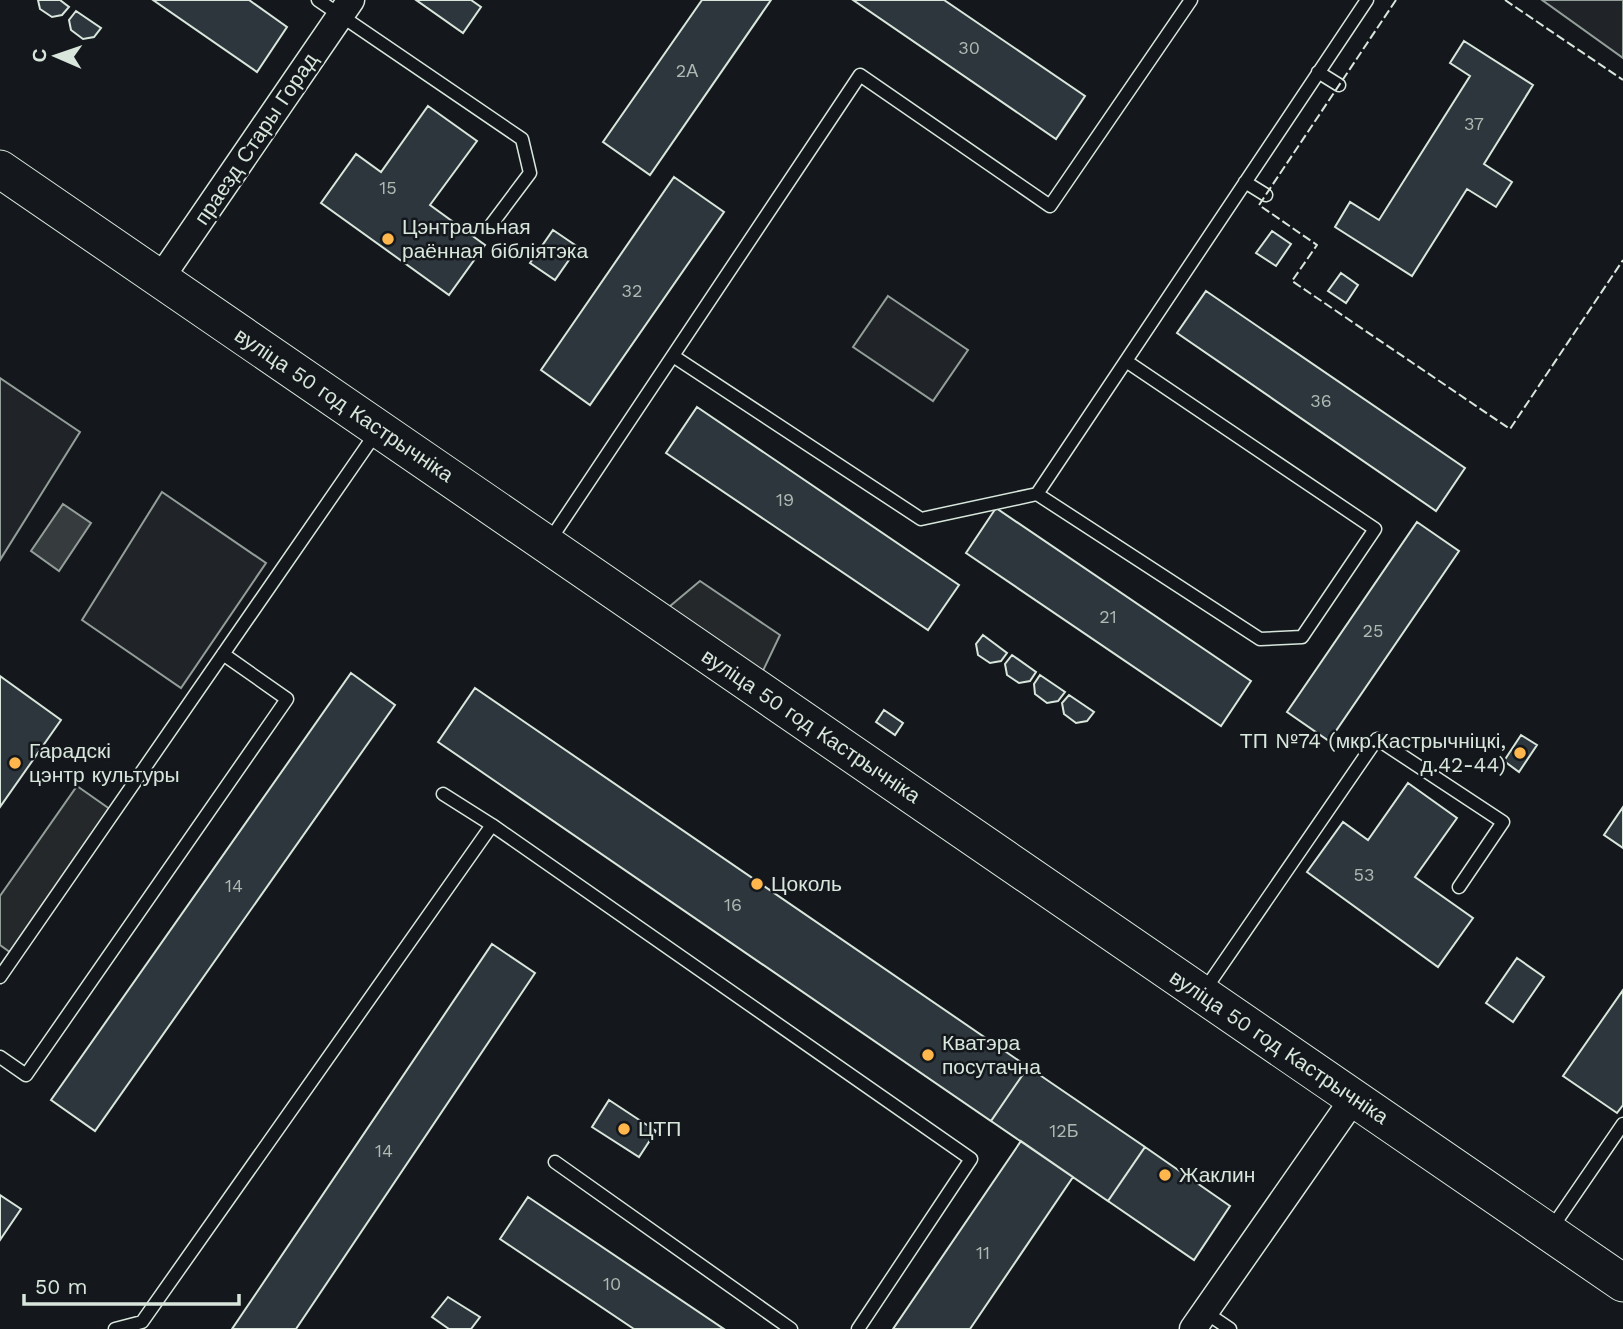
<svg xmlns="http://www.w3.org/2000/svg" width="1623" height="1329" viewBox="0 0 1623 1329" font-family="'Work Sans',sans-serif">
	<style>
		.green { fill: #202428; stroke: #939e99; stroke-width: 2 }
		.parking { fill: #24282b; stroke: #939e99; stroke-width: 2 }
		.water { fill: #363b3e; stroke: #939e99; stroke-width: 2 }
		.building { fill: #2c363c; stroke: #d8e6dc; stroke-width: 2 }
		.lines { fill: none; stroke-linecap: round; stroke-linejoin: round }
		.lane-casing { stroke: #d8e6dc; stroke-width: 15 }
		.street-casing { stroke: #d8e6dc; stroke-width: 29 }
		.secondary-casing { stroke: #d8e6dc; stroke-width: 39 }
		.lane { stroke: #14181c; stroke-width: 12 }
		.street { stroke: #14181c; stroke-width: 26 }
		.secondary { stroke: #14181c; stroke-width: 37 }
		.fence { stroke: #d8e6dc; stroke-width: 2; stroke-dasharray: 9 3.5; stroke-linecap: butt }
		.poi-dot { fill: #ffb74d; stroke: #14181c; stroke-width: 2.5 }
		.labels { text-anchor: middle; stroke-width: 5; stroke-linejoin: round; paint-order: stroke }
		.number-label { font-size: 18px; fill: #adbab4 }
		.street-label { font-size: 21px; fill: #d8e6dc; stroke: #14181c }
		.poi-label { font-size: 21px; fill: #d8e6dc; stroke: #14181c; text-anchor: start }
	</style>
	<rect width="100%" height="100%" fill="#14181c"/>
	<path class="green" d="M1542,0h81v58z
		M888,296l80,54 -35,51 -80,-54z
		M0,378l80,54 -80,128z
		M162,492l104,71 -85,125 -99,-68z"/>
	<path class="parking" d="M700,581l80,54 -21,44 -96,-67z
		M77,786l37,26 -100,143 -14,-10v-49z"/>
	<path class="water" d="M63,504l28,19 -32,48 -28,-20z"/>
	<path class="building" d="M38,0h22l9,7 -7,8 -10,2 -12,-8z
		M153,0h96l38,27 -30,45z
		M416,0h55l10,7 -18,26z
		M702,0h69l-121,175 -47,-33z
		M853,0h91l141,96 -29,43z
		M76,11l25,17 -7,9 -11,2 -12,-9 -2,-10z
		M1464,41l69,44 -49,79 28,18 -16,25 -29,-18 -55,87 -77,-49 15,-25 29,18 91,-144 -20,-13z
		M428,106l49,35 -47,64 55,40 -36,50 -128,-92 35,-49 25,18z
		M674,177l50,35 -134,193 -49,-35z
		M553,230l25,17 -23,33 -25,-17z
		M1272,231l19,13 -15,22 -20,-13z
		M1341,273l17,12 -12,18 -18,-12z
		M1206,291l259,177 -29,43 -259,-178z
		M697,407l262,178 -31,45 -262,-177z
		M996,508l255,173 -30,45 -255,-173z
		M1417,522l42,29 -130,190 -42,-29z
		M983,635l24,18 -6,8 -11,2 -12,-8 -2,-11z
		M1012,655l24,17 -6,9 -11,2 -12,-8 -2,-11z
		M351,673l44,32 -300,426 -44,-31z
		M1040,675l25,17 -7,9 -11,2 -12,-9 -1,-10z
		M0,676l61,44 -61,87z
		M475,688l553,379 -37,54 -553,-379z
		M1069,695l25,17 -7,9 -11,2 -12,-9 -2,-11z
		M884,710l19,13 -8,12 -19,-13z
		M1521,735l16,10 -18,27 -15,-11z
		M1408,783l49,35 -42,59 58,41 -35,49 -131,-95 36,-50 25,18z
		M1623,807v41l-19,-13z
		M492,944l43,29 -239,356h-64z
		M1517,958l27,19 -31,45 -27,-19z
		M1623,990v115l-6,8 -54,-37z
		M1028,1067l117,80 -37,54 -117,-80z
		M609,1100l47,31 -17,26 -47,-30z
		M1021,1141l52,36 -103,152h-77z
		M1145,1147l85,59 -36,54 -86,-59z
		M0,1195l21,14 -21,31z
		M528,1197l196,132h-90l-134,-90z
		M448,1297l32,20 -9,12h-22l-17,-12z"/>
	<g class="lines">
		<defs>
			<path id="lane" d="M318,0l204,139 8,34 -39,52
				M1318,72l21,13
				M1245,182l21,13
				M673,356l248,163 116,-25 330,-494
				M1037,494l223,145 42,-2 73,-108 -249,-168
				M548,543l312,-468 190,131 141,-206
				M443,794l49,31 479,334 -113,170
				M0,977l378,-547
				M1204,991l173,-252 126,83 -44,65
				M0,1057l26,18 261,-376 -64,-45
				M555,1162l236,167
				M1551,1229l72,-105
				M1205,1312l25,17
				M115,1329l27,-7 350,-497"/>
			<path id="street" d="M160,279l191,-279
				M1193,1329l161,-231"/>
			<path id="secondary" d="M0,169l1623,1114"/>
		</defs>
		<use href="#lane" class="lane-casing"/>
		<use href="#street" class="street-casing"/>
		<use href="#secondary" class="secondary-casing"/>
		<use href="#lane" class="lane"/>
		<use href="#street" class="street"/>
		<use href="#secondary" class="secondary"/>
		<path class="fence" d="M1396,0l-137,205 58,40 -25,36 218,148 113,-169
			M1505,0l118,80"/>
	</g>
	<g class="poi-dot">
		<circle cx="388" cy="239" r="7"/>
		<circle cx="1520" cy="753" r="7"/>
		<circle cx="15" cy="763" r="7"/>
		<circle cx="757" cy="884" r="7"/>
		<circle cx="928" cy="1055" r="7"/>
		<circle cx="624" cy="1129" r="7"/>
		<circle cx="1165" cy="1175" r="7"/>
	</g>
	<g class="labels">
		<g class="number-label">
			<text x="969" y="54">30</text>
			<text x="687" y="77">2А</text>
			<text x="1474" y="130">37</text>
			<text x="388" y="194">15</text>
			<text x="632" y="297">32</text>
			<text x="1321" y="407">36</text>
			<text x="785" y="506">19</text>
			<text x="1108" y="623">21</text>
			<text x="1373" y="637">25</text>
			<text x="1364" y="881">53</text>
			<text x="234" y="892">14</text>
			<text x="733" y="911">16</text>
			<text x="1064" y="1137">12Б</text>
			<text x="384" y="1157">14</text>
			<text x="983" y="1259">11</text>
			<text x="612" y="1290">10</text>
		</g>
		<g class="street-label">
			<text transform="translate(256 139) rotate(-56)" y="7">праезд Стары Горад</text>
			<text transform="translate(344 405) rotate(34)" y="7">вуліца 50 год Кастрычніка</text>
			<text transform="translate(811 726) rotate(34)" y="7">вуліца 50 год Кастрычніка</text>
			<text transform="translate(1279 1047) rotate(34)" y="7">вуліца 50 год Кастрычніка</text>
		</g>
		<g class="poi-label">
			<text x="402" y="234">Цэнтральная<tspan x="402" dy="24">раённая бібліятэка</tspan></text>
			<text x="1506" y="748" text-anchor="end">ТП №74 (мкр.Кастрычніцкі,<tspan x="1506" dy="24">д.42-44)</tspan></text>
			<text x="29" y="758">Гарадскі<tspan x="29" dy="24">цэнтр культуры</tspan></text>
			<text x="771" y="891">Цоколь</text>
			<text x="942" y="1050">Кватэра<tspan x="942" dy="24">посутачна</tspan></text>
			<text x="638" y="1136">ЦТП</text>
			<text x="1179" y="1182">Жаклин</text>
		</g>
	</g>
	<g transform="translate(56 56) rotate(272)" stroke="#14181c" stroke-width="5" paint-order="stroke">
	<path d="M0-5L12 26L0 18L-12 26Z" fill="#d8e6dc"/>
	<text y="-10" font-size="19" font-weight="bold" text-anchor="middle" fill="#d8e6dc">С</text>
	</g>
	<path d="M24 1294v10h215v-10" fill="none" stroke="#d8e6dc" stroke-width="3.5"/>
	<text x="35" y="1294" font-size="21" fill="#d8e6dc" stroke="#14181c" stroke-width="5" paint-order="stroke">50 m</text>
</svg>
